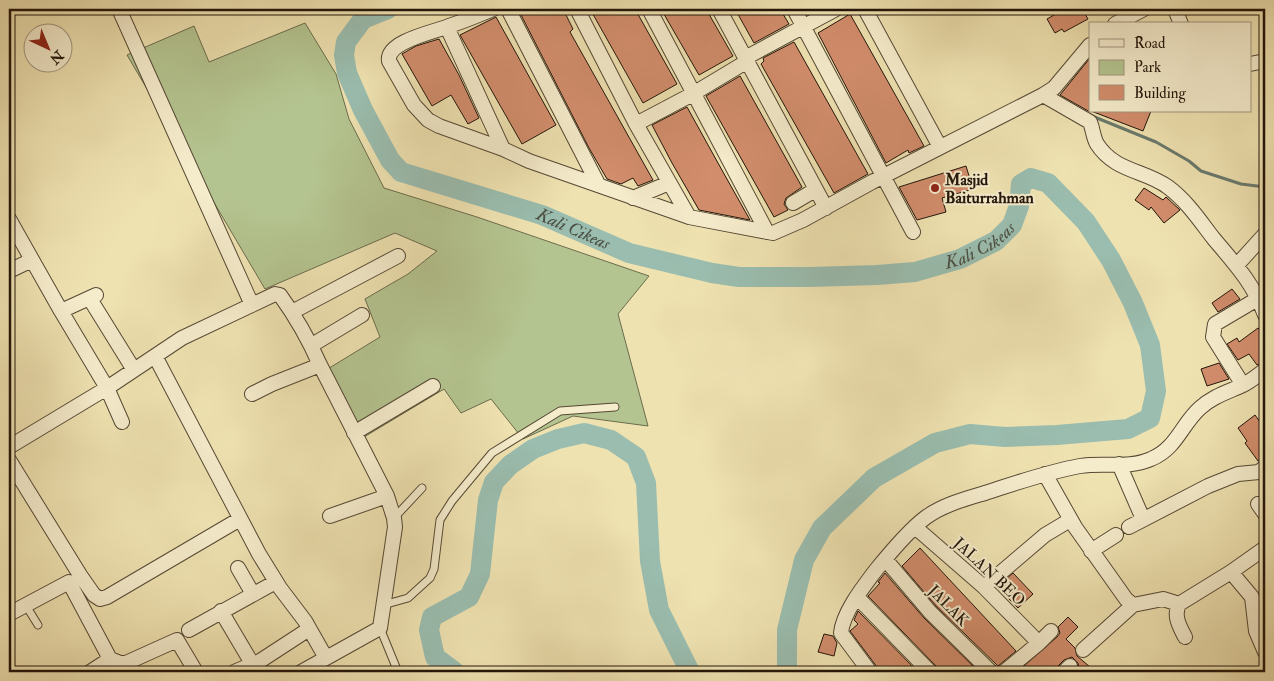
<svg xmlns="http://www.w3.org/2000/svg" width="1274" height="681" viewBox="0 0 1274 681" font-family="'IM FELL Double Pica',serif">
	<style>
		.green { fill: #b4c490; stroke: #6b6c4d }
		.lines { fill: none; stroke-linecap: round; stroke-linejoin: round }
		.stream { stroke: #6a7a6d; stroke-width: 3 }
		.river { stroke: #9abdaf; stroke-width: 20 }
		.building { fill: #d28d6c; stroke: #22150a }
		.service-casing { stroke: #554834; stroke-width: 9 }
		.minor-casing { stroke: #554834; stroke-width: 16 }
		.service { stroke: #f5eccc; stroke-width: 7 }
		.minor { stroke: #f5eccc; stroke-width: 14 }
		.poi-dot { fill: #8f2418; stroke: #f5eccc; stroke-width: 2 }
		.labels { text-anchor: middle; stroke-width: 4; stroke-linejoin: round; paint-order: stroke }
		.poi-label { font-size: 16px; font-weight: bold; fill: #22150a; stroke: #f5eccc; text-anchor: start }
		.street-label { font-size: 16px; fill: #22150a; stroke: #f5eccc }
		.water-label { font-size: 18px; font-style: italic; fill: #4c5044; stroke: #f5eccc }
	</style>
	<rect width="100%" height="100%" fill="#efe2b1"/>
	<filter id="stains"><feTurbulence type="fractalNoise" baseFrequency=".004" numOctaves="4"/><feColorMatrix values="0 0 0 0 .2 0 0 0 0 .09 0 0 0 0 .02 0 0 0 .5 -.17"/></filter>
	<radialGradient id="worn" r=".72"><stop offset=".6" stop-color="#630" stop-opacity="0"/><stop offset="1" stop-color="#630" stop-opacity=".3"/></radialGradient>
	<path class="green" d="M305,23l31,51 13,45 35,69 93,29 172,59 -31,38 30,112 -75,-10 -50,23 -32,-40 -30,14 -17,-24 -85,51 -33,-70 54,-33 -15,-38 43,-25 29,-23 -42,-18 -130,56 -138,-234 67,-29 15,36z"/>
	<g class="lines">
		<path class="stream" d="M1092,116l64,26 33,19 12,10 40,13 24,3"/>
		<g class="river">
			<path id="s1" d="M388,9l-25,10 -17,23 -2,13 3,18 16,37 27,50 11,12 141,43 87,38 83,20 27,4h70l68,-2 38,-3 45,-13 36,-18 16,-16 7,-19 2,-22 10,-6 17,5 38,39 25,38 22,43 17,42 6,46 -6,27 -22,11 -71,6 -52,2 -35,-3 -35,9 -61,35 -52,50 -18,32 -17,70v42"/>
			<path d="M455,672l-20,-15 -6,-27 3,-13 37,-20 11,-23 8,-74 6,-18 16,-17 23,-16 25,-10 26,-6 27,7 25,17 10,26 4,78 9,49 31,62"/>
		</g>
	</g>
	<path class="building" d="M518,9h45l10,20 -3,3 83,148 -15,6 -5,-8 -12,6 -14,-5 -18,-31z
		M590,9h45l42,75 -34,19z
		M661,9h19l3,5 9,-5h14l27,47 -34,19z
		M735,9h45l9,15 -35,19z
		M1051,9h31l6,10 -24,13 -2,-3 -7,4 -8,-14 7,-4z
		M850,14l74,132 -15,7 -1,-3 -22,13 -68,-130z
		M496,17l60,108 -34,19 -62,-109z
		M439,39l20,36 20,43 -11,6 -17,-29 -19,11 -30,-52 14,-8z
		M794,42l74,132 -34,19 -73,-129 3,-3 -1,-3z
		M1090,58v54l-30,-17z
		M740,76l62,111 -16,11 -2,6 4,6 -14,7 -68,-121z
		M687,107l36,65 27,48 -51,-10 -27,-47 -20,-38z
		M1091,111h60l-8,20z
		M966,166l7,23 -31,9 4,14 -29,8 -18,-33z
		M1144,188l19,12 3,-3 14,13 -16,13 -13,-16 -2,3 -14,-10z
		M1232,289l8,10 -22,13 -6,-9z
		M1258,328l7,9v24l-8,4 -8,-11 -11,6 -11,-16 10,-6 2,4z
		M1219,363l10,16 -22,7 -6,-17z
		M1255,415l10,14v29l-7,3 -13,-18 2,-2 -9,-13z
		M920,548l96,103 -18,15 -62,-60 -34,-40z
		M885,573l39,45 55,54h-40l-3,-6 -68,-70 12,-13 -2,-1z
		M1013,573l20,21 -15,14 -21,-21z
		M858,611l60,61h-39l-2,-5 -27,-36 8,-7 -4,-4z
		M1068,617l10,10 -12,12 9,9 2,8 19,16h-20l3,-4 -1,-5 -6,-6 -8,3 -6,6 -3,6h-38l40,-35 3,-4 -2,-6z
		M824,634l9,2 4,7 -3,13 -16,-4z"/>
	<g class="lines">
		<defs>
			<path id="service" d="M394,518l28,-30
				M25,604l13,21
				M383,605l25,-7 22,-20 4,-9 6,-49 12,-19 40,-48 68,-42 55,-4
				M380,628l18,44"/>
			<path id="minor" d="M119,9l133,296
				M493,9c-14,6 -29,12 -44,17 -14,6 -63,15 -60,35l25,44 14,15 11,6 64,23 26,12 160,56 84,16 30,-13 69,-38 171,-87 11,-7 36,-43
				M508,9l90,175
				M577,9l59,115 53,93
				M649,9l118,223
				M719,9l107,199
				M794,9l119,223
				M865,9l75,138
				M1175,9l6,15
				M1115,24l29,-15
				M447,27l56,122
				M1250,64l15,-3
				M1043,95l47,27c3,7 3,15 7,22 18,28 48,26 71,43 19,14 32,34 46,52 21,25 39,44 51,76
				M636,124l55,-29 55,-33 1,-5 89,-48
				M633,198l36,-15
				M793,203l22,-13
				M9,219l52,92 46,77 15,34
				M1237,265l28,-31
				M9,271l23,-11
				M90,299l44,71
				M61,311l35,-16
				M292,312l106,-56
				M312,345l50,-30
				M155,356l104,198 21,34 25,33 21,37
				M1243,385l-30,-48 2,-13 44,-26
				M252,394l20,-10 48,-19
				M354,433l79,-47
				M9,447l98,-59 75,-50 93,-44 5,1c16,22 29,45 40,70l67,131 7,22 1,9 -15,101 -79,44
				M9,460l71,115 14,20 6,4 7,-2 133,-78
				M1119,464l24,55
				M1045,474l30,53 51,72 7,6 30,-6 16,5 52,-32 34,-24
				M1258,504l7,10
				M330,516l57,-20
				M915,527l69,60 55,56
				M1129,527l79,-41 30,-12 21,-2 6,-5
				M1091,551l25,-16
				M885,559l45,53 61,60
				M238,568l15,26
				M1231,572l21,25 4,34 9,21
				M984,587l61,-52 25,-15
				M857,597l73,75
				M1179,604c-6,12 1,23 6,33
				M221,611l36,61
				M9,614l60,-32 41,77 -20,13
				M189,630l83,-46
				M1083,650l50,-45
				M110,659l10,4h6l51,-23 19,32
				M234,672l26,-11 46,-30
				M870,672l-29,-39c2,-21 23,-47 35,-63 13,-16 33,-40 49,-52 17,-13 40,-19 60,-25 31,-10 62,-21 95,-27 23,-4 49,3 71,-7 26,-11 30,-34 49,-51 13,-12 28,-16 43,-23 8,-4 15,-10 22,-15
				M1004,672l35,-29 12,-12
				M1064,672l6,-6"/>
		</defs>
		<use href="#service" class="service-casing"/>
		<use href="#minor" class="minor-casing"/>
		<use href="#service" class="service"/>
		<use href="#minor" class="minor"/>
	</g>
	<circle class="poi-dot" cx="935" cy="188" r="5"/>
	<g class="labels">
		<g class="poi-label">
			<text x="945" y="185">Masjid<tspan x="945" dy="18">Baiturrahman</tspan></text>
		</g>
		<g class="street-label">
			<text transform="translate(990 571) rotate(43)" y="6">JALAN BEO</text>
			<text transform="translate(949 605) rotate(46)" y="6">JALAK</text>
		</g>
		<g class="water-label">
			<text dy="6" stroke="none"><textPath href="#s1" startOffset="382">Kali Cikeas</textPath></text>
			<text dy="6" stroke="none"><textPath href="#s1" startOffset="802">Kali Cikeas</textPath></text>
		</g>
	</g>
	<rect width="1274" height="681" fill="none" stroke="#efe2b1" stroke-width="30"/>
	<rect x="10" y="10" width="1254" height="661" fill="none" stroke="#22150a" stroke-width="2.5"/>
	<rect x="15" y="15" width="1244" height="651" fill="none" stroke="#22150a"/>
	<rect x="1089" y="22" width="162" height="90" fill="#f5eccc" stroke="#a1967e"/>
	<rect x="1099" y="39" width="25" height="8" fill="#f5eccc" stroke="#a1967e"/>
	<text x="1134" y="48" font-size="15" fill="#22150a">Road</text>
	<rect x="1099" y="60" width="25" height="15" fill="#b4c490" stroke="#a1967e"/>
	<text x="1134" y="72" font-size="15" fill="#22150a">Park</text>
	<rect x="1099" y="85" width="25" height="15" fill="#d28d6c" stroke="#a1967e"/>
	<text x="1134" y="98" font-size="15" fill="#22150a">Building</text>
	<g transform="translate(48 48) rotate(136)"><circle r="24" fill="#f5eccc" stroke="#a1967e"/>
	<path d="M0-4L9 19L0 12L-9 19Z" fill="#8f2418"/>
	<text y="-8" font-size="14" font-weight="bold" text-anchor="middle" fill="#22150a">N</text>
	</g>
	<rect width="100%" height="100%" filter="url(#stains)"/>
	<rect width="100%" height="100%" fill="url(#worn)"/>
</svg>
